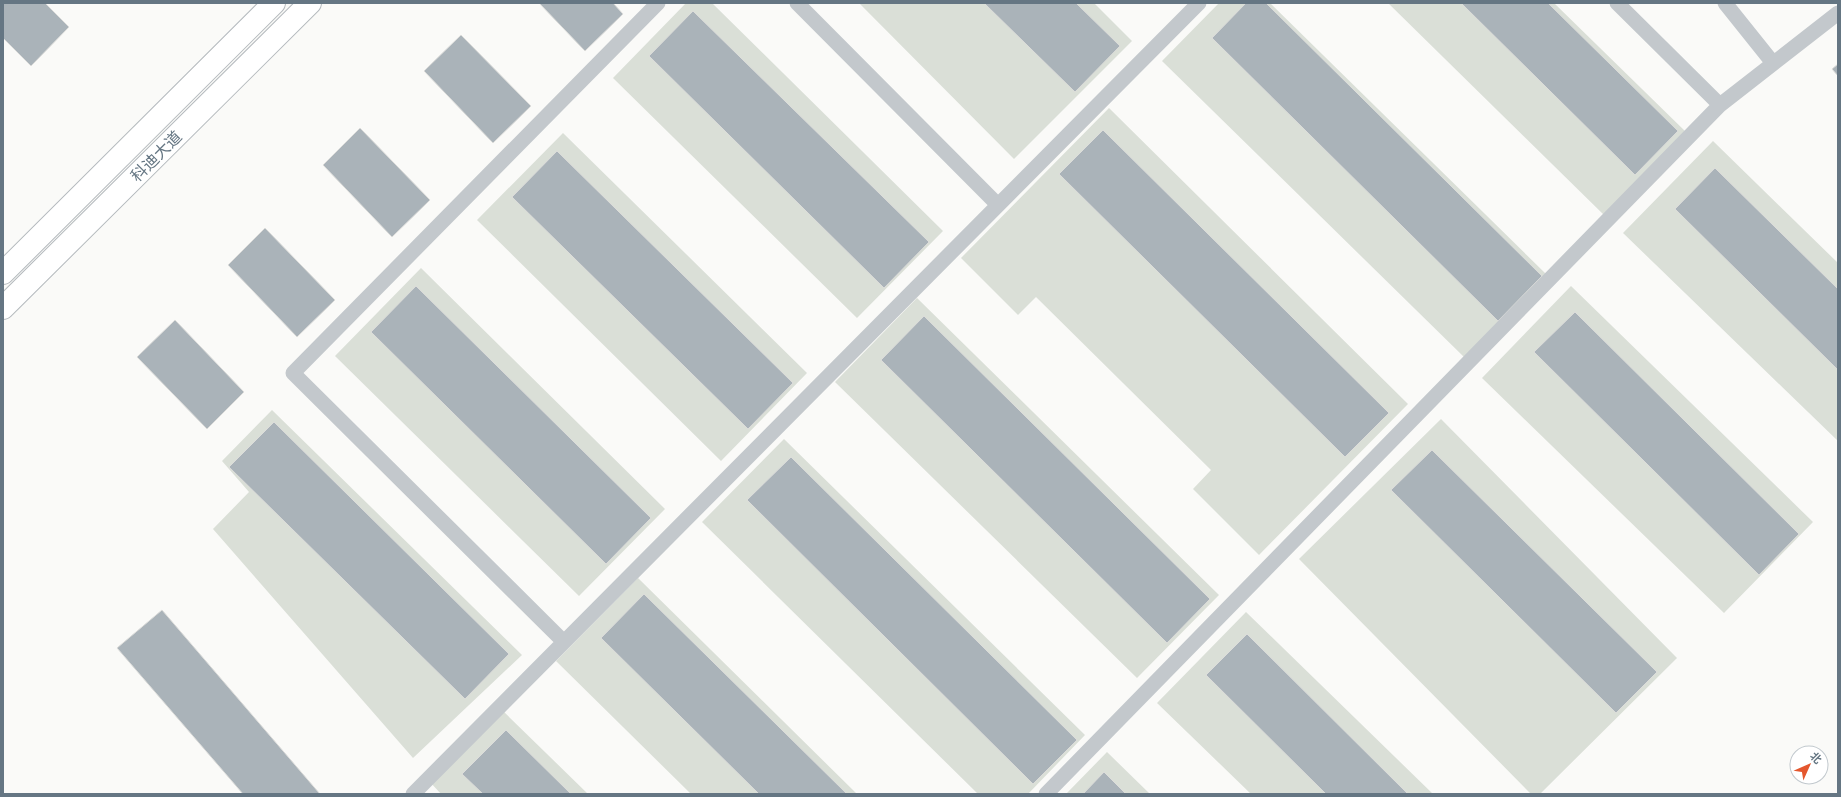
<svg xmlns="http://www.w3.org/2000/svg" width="1841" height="797" viewBox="0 0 1841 797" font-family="Jost,'Noto Sans SC',sans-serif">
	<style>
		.green { fill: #dadfd7 }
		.building { fill: #aab3b9; stroke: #dcdcda }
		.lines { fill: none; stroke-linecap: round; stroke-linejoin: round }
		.primary-casing { stroke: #b5babe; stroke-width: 24 }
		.service { stroke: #c3c8cc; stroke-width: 15 }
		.primary { stroke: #fff; stroke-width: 22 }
		.labels { text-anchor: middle; stroke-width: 4; stroke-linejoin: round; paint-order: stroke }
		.street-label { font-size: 16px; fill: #657683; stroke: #fff }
	</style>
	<rect width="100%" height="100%" fill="#fafaf8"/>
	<path class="green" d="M686,3h26l231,228 -86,87 -244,-240z
		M859,3h235l38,38 -118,118z
		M1219,3h51l276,271 -82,83 -302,-296z
		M1388,3h166l133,130 -82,83z
		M1109,108l299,296 -149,151 -66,-66 18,-19 -175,-173 -18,18 -57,-57z
		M563,133l244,240 -86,88 -244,-241z
		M1713,141l125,122v178l-215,-208z
		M421,268l244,241 -86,87 -244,-240z
		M1571,286l242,236 -89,91 -242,-235z
		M917,298l302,297 -82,83 -302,-296z
		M272,410l250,245 -109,103 -200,-229 36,-37 -27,-31z
		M1441,419l236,239 -137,136h-9l-232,-235z
		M784,439l301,296 -57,59h-50l-276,-272z
		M638,578l219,216h-166l-135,-133z
		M1246,612l187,182h-182l-94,-91z
		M503,711l85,83h-147l-11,-12z
		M1107,752l43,42h-84z"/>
	<path class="building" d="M3,3h42l24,24 -38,39 -28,-28z
		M539,3h74l10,11 -38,37z
		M984,3h92l44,43 -45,46z
		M1246,3h20l276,273 -44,45 -286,-283z
		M1461,3h87l130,128 -43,44z
		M693,11l236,231 -45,46 -235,-232z
		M461,35l70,71 -38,37 -69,-72z
		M1838,64v12l-6,-7z
		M360,128l70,72 -38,37 -69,-72z
		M1103,130l286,283 -44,44 -286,-283z
		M557,151l236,232 -45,46 -236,-232z
		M1715,168l123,121v81l-163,-161z
		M265,228l70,72 -38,37 -69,-72z
		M416,286l235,232 -45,46 -235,-232z
		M1575,312l224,222 -40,41 -225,-223z
		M924,316l286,283 -43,44 -286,-283z
		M175,320l69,72 -37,37 -70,-72z
		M274,422l235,232 -44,45 -236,-232z
		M1432,450l225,222 -41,41 -225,-223z
		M791,457l286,283 -44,44 -286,-284z
		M644,594l203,200h-88l-158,-156z
		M162,610l158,184h-77l-126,-146z
		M1247,634l161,160h-82l-120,-119z
		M506,730l65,64h-88l-21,-20z
		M1104,772l22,22h-43z"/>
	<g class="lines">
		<defs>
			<path id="primary" d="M3,273l271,-270
				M3,308l307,-305"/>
		</defs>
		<use href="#primary" class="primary-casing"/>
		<path class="service" d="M797,3l201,202
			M1617,3l103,102
			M1725,3l48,60
			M564,642l-271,-269 365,-370
			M413,794l786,-791
			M1046,794l674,-689 118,-92"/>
		<use href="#primary" class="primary"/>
	</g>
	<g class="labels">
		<g class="street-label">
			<text transform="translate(156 156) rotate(-45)" y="6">科迪大道</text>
		</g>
	</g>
	<rect width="1841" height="797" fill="none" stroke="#657683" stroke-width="8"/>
	<g transform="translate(1809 765) rotate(45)"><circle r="19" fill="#ffffff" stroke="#c1c8cd"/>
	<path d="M0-3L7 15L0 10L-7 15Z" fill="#e4572e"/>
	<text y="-6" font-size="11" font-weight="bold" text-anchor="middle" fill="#657683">北</text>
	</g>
</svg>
